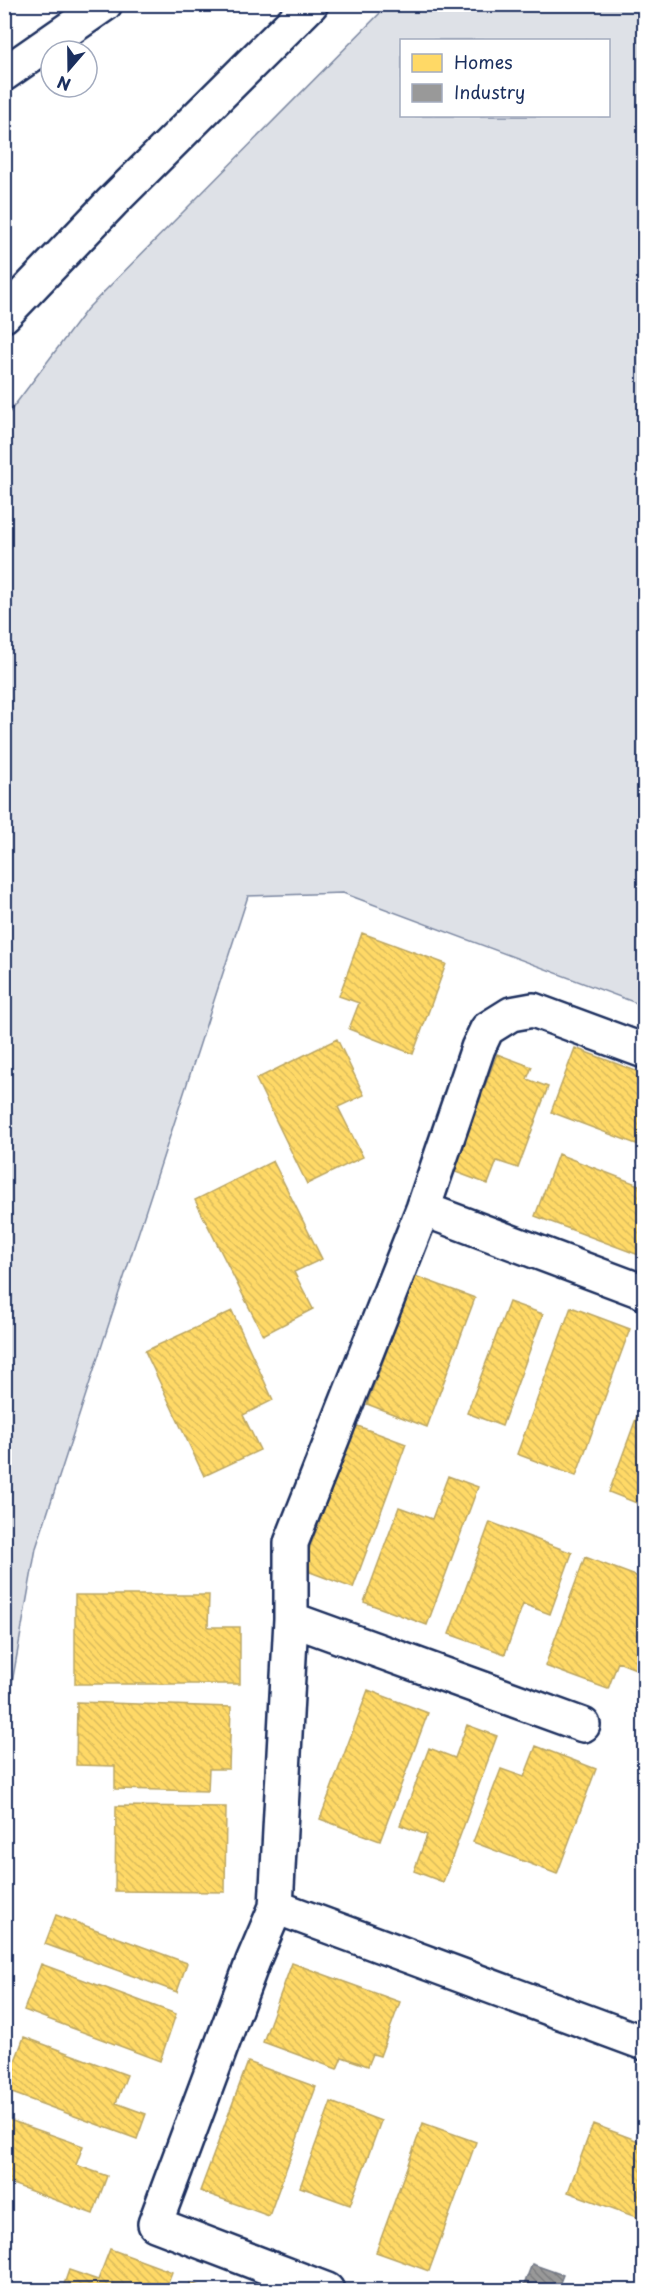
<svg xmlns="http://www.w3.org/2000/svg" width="649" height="2295" viewBox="0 0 649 2295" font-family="'Playpen Sans',sans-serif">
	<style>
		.grass { fill: #dee1e7; stroke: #7c88a2; stroke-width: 1.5; fill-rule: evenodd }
		.homes { fill: url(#homes-back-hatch); stroke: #bba664; stroke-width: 1.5 }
		.industry { fill: url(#industry-back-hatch); stroke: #737987; stroke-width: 1.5 }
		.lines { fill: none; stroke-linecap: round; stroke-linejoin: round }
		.minor-casing { stroke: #1b2f5e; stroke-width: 38 }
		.highway-casing { stroke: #1b2f5e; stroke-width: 38 }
		.minor { stroke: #fff; stroke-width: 33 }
		.highway { stroke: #fff; stroke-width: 33 }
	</style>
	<defs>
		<pattern id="homes-back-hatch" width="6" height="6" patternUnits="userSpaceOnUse" patternTransform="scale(1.5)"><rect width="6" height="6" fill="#ffd966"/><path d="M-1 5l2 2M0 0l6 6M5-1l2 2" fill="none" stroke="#dabb5b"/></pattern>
		<pattern id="industry-back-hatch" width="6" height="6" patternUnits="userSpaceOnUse" patternTransform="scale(1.5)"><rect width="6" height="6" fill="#999"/><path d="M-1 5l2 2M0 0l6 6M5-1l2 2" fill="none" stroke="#7c7d80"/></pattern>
	</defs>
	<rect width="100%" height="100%" fill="#fff"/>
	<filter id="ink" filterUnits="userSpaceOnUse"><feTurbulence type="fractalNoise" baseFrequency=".0167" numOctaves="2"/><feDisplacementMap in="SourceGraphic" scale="12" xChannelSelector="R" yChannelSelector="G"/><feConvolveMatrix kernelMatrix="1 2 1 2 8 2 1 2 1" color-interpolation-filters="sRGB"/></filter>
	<g filter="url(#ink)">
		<path class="grass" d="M388,5h256v1001l-301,-113 -95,3 -212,652 -31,174v-1304l82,-109zM402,40h206v76h-206z"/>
		<path class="homes" d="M362,933l84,31 -33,90 -64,-25 10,-26 -20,-7z
			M337,1039l27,56 -26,12 25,50 -56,27 -51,-105z
			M575,1048l69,26v73l-93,-35z
			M497,1054l35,13 -5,12 21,8 -30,81 -21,-7 -9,23 -35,-13z
			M558,1154l86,33v70l-109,-41z
			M273,1161l49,98 -28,13 19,37 -50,26 -68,-135z
			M415,1276l60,22 -48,129 -60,-23z
			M509,1302l34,12 -41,112 -35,-13z
			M571,1307l59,22 -54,147 -59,-22z
			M232,1311l41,89 -30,15 17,35 -56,26 -59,-125z
			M644,1397v109l-35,-14z
			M355,1425l51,19 -53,144 -51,-19z
			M448,1476l30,11 -51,138 -63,-23 35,-95 33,12z
			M490,1522l82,31 -22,61 -27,-10 -18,50 -56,-20z
			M585,1557l59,22 -2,18 2,1v70l-1,4 -25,-10 -10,27 -63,-23z
			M75,1595h134l-1,32h32v57h-165z
			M368,1690l60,23 -48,128 -60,-22z
			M77,1702l154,5 -2,62h-20l-1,22 -93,-2v-23l-39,-1z
			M467,1725l30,11 -54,146 -29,-11 13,-36 -27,-10 29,-77 26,10z
			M536,1746l60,23 -39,105 -84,-32 28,-73 23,8z
			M116,1806l110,1 -1,85 -110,-1z
			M56,1915l131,48 -10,29 -132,-48z
			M292,1963l108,39 -20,54 -7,-2 -5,12 -26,-9 -5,12 -74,-27z
			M41,1964l135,50 -16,47 -136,-51z
			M24,2037l103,38 -11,28 30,11 -9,25 -133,-49z
			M248,2062l68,25 -47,129 -69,-25z
			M331,2102l50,19 -31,84 -50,-18z
			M4,2118l79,28 -7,19 31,11 -14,38 -89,-33z
			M423,2123l53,19 -47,129 -53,-19z
			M593,2124l51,19v77l-76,-28z
			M110,2249l62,23 -7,18h-103l7,-20 29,10z
			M190,2283l20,7h-23z"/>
		<path class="industry" d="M532,2264l31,11 -6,15h-35z"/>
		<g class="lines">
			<defs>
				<path id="minor" d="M423,1209l221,83
					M291,1619l292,106
					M276,1907l368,136
					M327,2290l-172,-66 98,-263 23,-54 15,-288v-76l132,-334 55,-161 9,-19 24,-15 22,-4 111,41"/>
				<path id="highway" d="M4,74l101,-70
					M4,315l108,-113 199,-198"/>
			</defs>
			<use href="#minor" class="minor-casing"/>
			<use href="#highway" class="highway-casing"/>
			<use href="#minor" class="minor"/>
			<use href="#highway" class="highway"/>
		</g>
	</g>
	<rect width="649" height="2295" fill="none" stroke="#fff" stroke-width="24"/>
	<rect x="12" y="12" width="625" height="2271" fill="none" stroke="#1b2f5e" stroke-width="2" filter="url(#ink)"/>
	<rect x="400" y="39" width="210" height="78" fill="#ffffff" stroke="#a4acbf" stroke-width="1.5"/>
	<rect x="412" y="54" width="30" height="18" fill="#ffd966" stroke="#a4acbf" stroke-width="1.5"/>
	<text x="454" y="69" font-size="18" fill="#1b2f5e">Homes</text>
	<rect x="412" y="84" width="30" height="18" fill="#999999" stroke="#a4acbf" stroke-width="1.5"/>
	<text x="454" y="99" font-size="18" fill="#1b2f5e">Industry</text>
	<g transform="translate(69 69) rotate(200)"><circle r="28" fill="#ffffff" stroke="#a4acbf" stroke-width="1.5"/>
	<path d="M0-4.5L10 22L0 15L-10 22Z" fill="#1b2f5e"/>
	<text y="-9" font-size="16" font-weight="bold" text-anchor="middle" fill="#1b2f5e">N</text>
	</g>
</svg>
